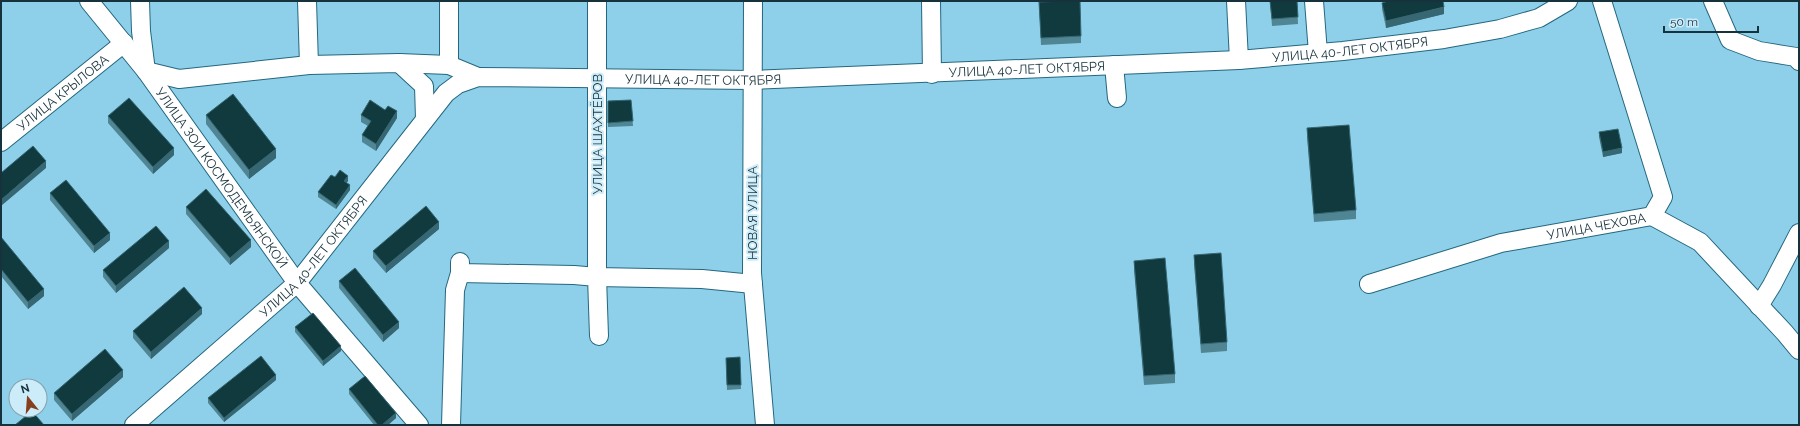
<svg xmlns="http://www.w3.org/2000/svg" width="1800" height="426" viewBox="0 0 1800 426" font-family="Raleway,sans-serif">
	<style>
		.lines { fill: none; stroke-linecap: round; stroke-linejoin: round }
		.minor-casing { stroke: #24677f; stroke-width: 20 }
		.minor { stroke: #fff; stroke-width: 18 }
		.wall { fill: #508594 }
		.shaded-wall { fill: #366772 }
		.building { fill: #113a3f; stroke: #366772 }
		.labels { text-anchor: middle; stroke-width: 4; stroke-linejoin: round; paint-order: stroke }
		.street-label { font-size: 13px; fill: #16323c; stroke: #ccecf9 }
	</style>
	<rect width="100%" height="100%" fill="#8ed0ea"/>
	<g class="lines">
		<defs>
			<g id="minor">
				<path id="s1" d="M89,1l57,70 151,212 122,142"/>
				<path d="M140,1l1,30 5,40 33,8 130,-14 90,-2 50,2 29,12"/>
				<path d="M307,1l2,64"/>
				<path d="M449,1v64"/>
				<path d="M597,1v276l105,2 51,5"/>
				<path d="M753,1l-1,272 13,152"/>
				<path d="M931,1l1,73"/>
				<path d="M1236,1l3,59"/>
				<path d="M1314,1l4,52"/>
				<path d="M1713,1l17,39 29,11 37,6 3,4"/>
				<path d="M399,63l25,23 1,33"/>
				<path d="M1114,65l3,33"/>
				<path id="s2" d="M1,142l123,-99"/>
				<path d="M1652,216l48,26 85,91 14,17"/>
				<path d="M460,262v11l114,2 23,2 2,59"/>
				<path id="s3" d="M1369,284l132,-41 151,-27 11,-19 -61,-196"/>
				<path d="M1759,306l13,-21 27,-52"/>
				<path id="s4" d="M134,425l163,-142 149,-190 12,-9 20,-7 274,3 487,-20 104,-9 101,-12 56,-10 39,-11 29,-17"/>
				<path d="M451,425l4,-135 5,-17"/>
			</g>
		</defs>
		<use href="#minor" class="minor-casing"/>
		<use href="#minor" class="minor"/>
	</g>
	<path class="wall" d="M1270,1h27l1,23 -26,2z
		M1039,2l42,34v7l-40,2z
		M1382,3l62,11 -58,14 -4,-19z
		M631,100l2,26 -25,1v-26z
		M206,115l70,43 -27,21 -43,-55z
		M361,115l36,3 -21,33 -14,-9v-7l6,-9 -7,-4z
		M108,116l66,39 -21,19 -45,-51z
		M1307,128l49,82v9l-42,3 -7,-85z
		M1599,132l23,21 -19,4 -4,-20z
		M348,181l-2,2 4,7 -14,19 -18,-12v-5z
		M50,193l60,47 -16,13 -44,-53z
		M186,207l65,40 -21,18 -44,-51z
		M439,229l-53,44 -13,-15v-7z
		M1,237l43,59 -16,13 -27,-33z
		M169,248l-53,45 -13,-16v-7z
		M1194,255l33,87v9l-26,2 -7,-89z
		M1134,261l41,113v9l-31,2 -10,-115z
		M339,281l60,47 -16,14 -44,-54z
		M202,314l-51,45 -18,-21v-7z
		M295,327l46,24 -18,15 -28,-34z
		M740,357l1,32 -14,1 -1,-32z
		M123,377l-51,44 -18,-21v-7z
		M276,380l-52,42 -16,-19v-5z
		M349,389l47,29 -8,7h-14l-25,-31z"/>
	<path class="shaded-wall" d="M1444,7v7l-58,14v-7z
		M397,111v7l-21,33v-7z
		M174,148v7l-21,19v-7z
		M1622,148v5l-19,4v-5z
		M276,149v9l-27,21v-9z
		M46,161v7l-45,38v-6z
		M348,176v5l-4,5v-5z
		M350,185v5l-14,19v-4z
		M439,222v7l-53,44v-7z
		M110,233v7l-16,13v-7z
		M251,240v7l-21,18v-7z
		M169,241v7l-53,45v-7z
		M44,289v7l-16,13v-7z
		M202,308v6l-51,45v-7z
		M399,322v6l-16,14v-7z
		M341,346v5l-18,15v-5z
		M123,370v7l-51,44v-7z
		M276,375v5l-52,42v-4z
		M396,413v5l-8,7h-6z"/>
	<path class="building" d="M1067,1h13l1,35 -40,2 -2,-36z
		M1270,1h27l1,16 -26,2z
		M1388,1h55l1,6 -58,14 -4,-18z
		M233,94l43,55 -27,21 -43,-55z
		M129,98l45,50 -21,19 -45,-51z
		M370,100l15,10 3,-4 9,5 -21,33 -14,-9 9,-14 -10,-6z
		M631,100l2,21 -25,2v-22z
		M1349,125l7,85 -42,4 -7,-86z
		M1618,129l4,19 -19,4 -4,-20z
		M33,146l13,15 -45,39v-27z
		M340,170l8,6 -4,5 6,4 -14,20 -18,-13 13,-17 4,2z
		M66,180l44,53 -16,13 -44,-53z
		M206,189l45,51 -21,18 -44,-51z
		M426,206l13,16 -53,44 -13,-15z
		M156,226l13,15 -53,45 -13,-16z
		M1,237l43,52 -16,13 -27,-33z
		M1221,253l6,89 -26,2 -7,-89z
		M1165,258l10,116 -31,2 -10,-115z
		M355,268l44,54 -16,13 -44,-54z
		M184,287l18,21 -51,44 -18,-21z
		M313,313l28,33 -18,15 -28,-34z
		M105,349l18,21 -51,44 -18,-21z
		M261,356l15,19 -52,43 -16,-20z
		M740,357l1,28h-14l-1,-27z
		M365,376l31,37 -14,12h-4l-29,-36z
		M32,411l12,14h-29z"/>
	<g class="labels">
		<g class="street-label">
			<text dy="5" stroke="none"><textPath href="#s4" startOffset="1367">УЛИЦА 40-ЛЕТ ОКТЯБРЯ</textPath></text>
			<text dy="5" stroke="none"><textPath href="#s4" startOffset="1043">УЛИЦА 40-ЛЕТ ОКТЯБРЯ</textPath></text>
			<text dy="5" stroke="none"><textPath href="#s4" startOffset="719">УЛИЦА 40-ЛЕТ ОКТЯБРЯ</textPath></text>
			<text dy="5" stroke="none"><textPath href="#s2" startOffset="79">УЛИЦА КРЫЛОВА</textPath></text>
			<text transform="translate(597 134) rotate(-90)" y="5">УЛИЦА ШАХТЁРОВ</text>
			<text dy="5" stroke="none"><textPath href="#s1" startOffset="221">УЛИЦА ЗОИ КОСМОДЕМЬЯНСКОЙ</textPath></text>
			<text transform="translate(752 213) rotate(-90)" y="5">НОВАЯ УЛИЦА</text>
			<text dy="5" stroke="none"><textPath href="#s3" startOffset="235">УЛИЦА ЧЕХОВА</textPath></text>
			<text dy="5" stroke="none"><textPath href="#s4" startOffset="247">УЛИЦА 40-ЛЕТ ОКТЯБРЯ</textPath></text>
		</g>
	</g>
	<rect width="1800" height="426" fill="none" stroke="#16323c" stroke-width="4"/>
	<g transform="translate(28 398) rotate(343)"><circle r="19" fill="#ccecf9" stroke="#83a2ad"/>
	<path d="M0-3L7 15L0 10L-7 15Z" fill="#863f1c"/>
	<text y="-6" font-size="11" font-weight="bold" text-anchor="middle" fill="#16323c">N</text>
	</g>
	<path d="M1664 26v6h94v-6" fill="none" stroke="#16323c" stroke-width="2"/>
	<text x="1670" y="26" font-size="12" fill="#16323c" stroke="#ccecf9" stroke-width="3" paint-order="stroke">50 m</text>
</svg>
